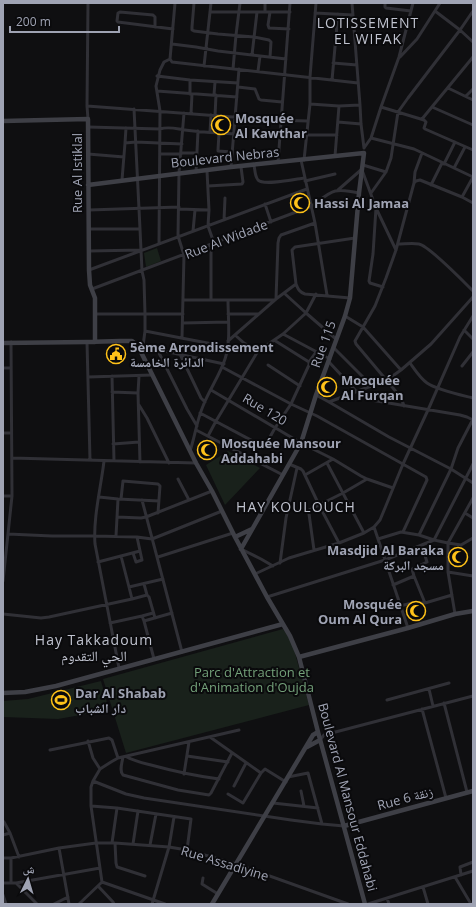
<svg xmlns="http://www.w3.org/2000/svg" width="476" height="907" viewBox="0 0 476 907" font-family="'Open Sans','Noto Naskh Arabic',sans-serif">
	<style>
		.green { fill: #19211b }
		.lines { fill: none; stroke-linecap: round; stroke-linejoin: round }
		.street { stroke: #303036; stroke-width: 3 }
		.secondary { stroke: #3e3f46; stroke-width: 4.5 }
		.labels { text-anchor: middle; stroke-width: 4; stroke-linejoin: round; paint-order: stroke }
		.poi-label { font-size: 13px; font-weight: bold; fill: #9fa3b3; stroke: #0a0a0c; text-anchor: start }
		.street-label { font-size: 13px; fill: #9fa3b3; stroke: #0a0a0c }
		.park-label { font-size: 13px; fill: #73a079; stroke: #0a0a0c }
		.neighbourhood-label { font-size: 14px; letter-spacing: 1px; fill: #c0c3cf; stroke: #0a0a0c }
	</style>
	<rect width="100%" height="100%" fill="#0f0f11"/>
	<path class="green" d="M157,248l4,13 -15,6 -2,-14z
		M228,451l32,17 -35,37 -19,-40z
		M283,629l9,13 17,63 -183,48 -23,-74z
		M101,681l8,29 -51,9 -55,-2v-16l25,-2z"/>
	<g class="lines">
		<path class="street" d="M175,3l-5,56 2,3 186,21
			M194,3l-2,24v3l2,1 24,3 36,3 15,3 2,2 -1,15
			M352,3l8,102 1,19 3,24
			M385,3v4l1,1 25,3
			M435,11l25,19 13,12
			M210,12h80
			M265,12v-9
			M270,12l-2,13 1,3 20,1
			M315,13l38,2
			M155,27v-10l-2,-2 -33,-3 -2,1 -1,8 1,1 55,7
			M172,44l24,3 22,4 68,8
			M252,55l5,-43
			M400,57l17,-18 23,-36
			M333,63l24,2
			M204,66l7,-63
			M233,69l3,-34 4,-32
			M258,71l2,-15
			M157,76l33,4 48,3
			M332,80l6,-66
			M238,87l17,2 4,10 2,1 21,2
			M448,88l25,12
			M157,91l80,6
			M190,94v-14
			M214,95l1,-13
			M466,96l7,-7
			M310,104l29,2 21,-1
			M87,106l185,14 36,1
			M381,107l43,13 2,2 -2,6 1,1 48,21
			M432,107l41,18
			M134,109l6,120 2,42 2,9 1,34v17l-2,15
			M191,114l1,-20
			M215,116l1,-21
			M88,119l-1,-13 1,-103
			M422,119l51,-62
			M338,122l23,2
			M88,127l72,2c9,-3 17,0 25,1 16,2 33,3 49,4
			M210,132l1,-17
			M219,133l-1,17v1l14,1
			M307,135h30
			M371,138l43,11 59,28
			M125,143l1,-15
			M364,148l7,-10 10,-31 18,-50 14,-54
			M181,153h16
			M88,154l36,3
			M160,154h21
			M335,156l4,-50
			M301,160l14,63 12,72
			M304,160l6,-56v-27l6,-74
			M278,162l12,-159
			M444,164l11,-22
			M254,165c1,5 1,12 4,15 5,6 38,-1 46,-2
			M363,165l23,7
			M231,167l8,-98
			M454,168l11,-21
			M362,170l14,38 20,42
			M207,171l2,39 -1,16 6,17
			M196,172l2,-41
			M122,180l3,-37 11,-1 46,2
			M305,181l30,-7
			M414,183l1,-11 7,-19
			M431,185l11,-22
			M208,186l34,-2 1,-2 -2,-15
			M338,190l24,-21
			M371,193l15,-21 5,-14 7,-46 10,-14 52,-68 13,-19
			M462,197l11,-20
			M265,204l6,18
			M376,208l-3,46 -4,27 1,2 13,4
			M179,209l30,1
			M89,210l90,-3
			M224,220l1,-22
			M89,229h51
			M193,231l2,-21
			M159,244l1,-133 -4,-25 4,-16 4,-8 6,-3
			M398,244c6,0 15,-1 21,0 10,2 45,38 54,47
			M89,251l52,-1
			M89,270l218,-81
			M92,289l220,-83c20,-15 21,-19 47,-13
			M284,293l22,20 30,26
			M350,298l-45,-4c-6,-2 -7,-5 -9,-10l-4,-34 3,-3 60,-9
			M276,299l2,-56 1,-5 2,-3 34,-12
			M183,300h92
			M211,300v-55
			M95,314h88
			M228,314h31
			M345,316l18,11 38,43
			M183,323l45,-1
			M464,330l9,9
			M145,331l83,16
			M283,334l47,25
			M235,335l9,8 14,8
			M182,338l2,-83 -6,-19 1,-63 5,-60
			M274,340l35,22
			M228,341l48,-42 20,-15
			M87,342l3,118
			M141,346l83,18
			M334,348l38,38
			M157,349l30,60 10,17
			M180,354l21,44 4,4
			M329,362l27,29 15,9 89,15 7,2 6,3
			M410,363c5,7 10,15 17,20 10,7 34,12 46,15
			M268,365l32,21
			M462,366l11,-14
			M222,367l69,37 26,12 109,61 1,3 -24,52
			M3,368h8
			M112,376l2,85
			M139,376l-1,17 2,69
			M88,377l64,-2
			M211,390l90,53 32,16 28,17 6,3 26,9
			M112,392l26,1
			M316,395l13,7 60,35 62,32 22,14
			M329,402l58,-22 14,-10 30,-26 42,-47
			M139,405l8,13 22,45
			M404,406l-2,-6 -4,-6 -42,-50 -1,-3 20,-35 11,-28 10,-28 18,-67 2,-2 4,-1 42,17 11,6
			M200,413l62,33h3l10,-18 16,-24 18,-39v-3l7,-10
			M196,430l87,45
			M3,433h8
			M208,436l8,-15 42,-70 25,-17 23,-21 10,-19
			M113,444l26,-2
			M190,451c5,-15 7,-31 13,-45 6,-16 17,-31 22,-47 6,-18 3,-41 3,-59
			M12,458l184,5
			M104,461c-3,26 -11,57 -9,83l24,124
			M327,463l37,70
			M289,464l12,5 2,2 16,34 20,38
			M305,475l28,-16
			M178,479l11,21
			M3,496h9
			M99,497l19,2 41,2
			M121,499l2,-18 35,3 2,2 -2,27
			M142,500l40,152
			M465,513l8,5
			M117,517l24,1 5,-1 66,-26
			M374,527l34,101
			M8,534l44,2h43l42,1 15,2 70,-28
			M419,535l32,-66 7,-21 15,-29
			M116,536l2,-37
			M378,539l23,-7 18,3 15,5 39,-76
			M422,546l5,16 -15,7 2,7 11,27
			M241,549l20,10 12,7
			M314,550l-5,-36v-4l34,-17 24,-14
			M133,553l3,9 6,-2 -5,-23
			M121,556l8,31
			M158,557l75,-24
			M98,562l42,-11
			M280,563l6,-45 11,-50
			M448,572l25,4
			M255,574l34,-16 50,-15 25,-10 10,-6 6,-7 5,-12 18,-44 25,-54 32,-73 13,-21
			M3,581l9,-85 -1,-154
			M144,584l3,11 -15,4 -3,-12 34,-8
			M393,585l21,-9
			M147,595l2,2 6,21
			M267,597l118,-37 49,-20 14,3 13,2 12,-7
			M400,606l12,-3h13l27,-8
			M3,614l38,4 8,-1 83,-18
			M455,614l-7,-42v-29l25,-45
			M142,616l11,-3
			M144,621l10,38
			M110,623l32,-7 2,5 28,-8
			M429,689l4,17
			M387,700l62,-17
			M444,703l23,89
			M422,709l24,89
			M210,737l51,36
			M320,740l4,-5 149,-39
			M88,741l5,17 7,11
			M50,750l59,-12 3,2 6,18
			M187,756l41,6
			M123,757c-1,6 -4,14 0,18l55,15 31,5 2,-2 21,-40
			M127,757c7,4 16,6 24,8 22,6 45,11 68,14
			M184,774l5,-32
			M288,777l20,-4 14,51
			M93,781l33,13 18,4 147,22 31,4 22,2
			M234,786l12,-23
			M301,791l3,15
			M228,794l15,9 18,-30 4,-4 21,13
			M273,803l45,5
			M91,806l26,2 74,11 -4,31
			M3,821l1,1 6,11 9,24
			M3,835l7,-2
			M112,843l5,-35
			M115,843l1,20 1,4 28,9
			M133,844l5,-33
			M150,845l6,-31
			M59,848l10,56
			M3,858h8l48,-10 37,-5h19l54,4 18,3 49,14 112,40
			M11,858v25
			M461,875l-1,-8 13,-5
			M455,877l16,27
			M203,878l-1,6 16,10
			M102,882l-11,-76v-19l2,-6 7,-12 11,-7 7,-4 121,-28
			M102,882l63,22
			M3,883h13l84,-15
			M16,883l21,21
			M98,886l15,16 1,2
			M423,887l5,17
			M3,895l3,9
			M387,898l2,6
			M54,904l14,-7
			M79,904l23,-22
			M152,904l17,-57 5,-30
			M368,904l105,-33"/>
		<path class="secondary" d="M3,121l85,-2 1,151 1,15 5,13v44
			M88,185l143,-18 133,-14 -5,40 -9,105 -5,18 -29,79 -15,48 -60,106
			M3,343l84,-1 33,-1h12l6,5 58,117 16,28 23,46 32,60 23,39 9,21 19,75 47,172
			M235,537l17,-8
			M299,657l109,-29 47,-14 18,-3
			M3,693l22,-1 31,-6 227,-62
			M307,747l13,-7
			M344,826l129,-35
			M212,904l98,-164 3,-5 5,-3"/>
	</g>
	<defs>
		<symbol id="mosque-ring" viewBox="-11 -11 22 22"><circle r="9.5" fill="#0a0a0c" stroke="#ffc219" stroke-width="1.5"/><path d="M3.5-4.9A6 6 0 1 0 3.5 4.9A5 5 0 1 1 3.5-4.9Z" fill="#ffc219"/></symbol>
		<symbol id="civic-ring" viewBox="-11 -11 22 22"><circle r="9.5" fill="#0a0a0c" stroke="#ffc219" stroke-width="1.5"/><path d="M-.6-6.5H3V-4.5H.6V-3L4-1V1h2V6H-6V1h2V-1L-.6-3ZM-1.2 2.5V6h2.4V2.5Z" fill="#ffc219"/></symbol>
		<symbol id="stadium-ring" viewBox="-11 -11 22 22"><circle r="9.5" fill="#0a0a0c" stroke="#ffc219" stroke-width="1.5"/><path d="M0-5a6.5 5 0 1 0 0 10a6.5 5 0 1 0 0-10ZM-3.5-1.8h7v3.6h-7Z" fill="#ffc219"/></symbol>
	</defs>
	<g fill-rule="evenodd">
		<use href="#mosque-ring" x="210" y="114" width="22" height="22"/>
		<use href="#mosque-ring" x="289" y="192" width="22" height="22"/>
		<use href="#civic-ring" x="105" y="343" width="22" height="22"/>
		<use href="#mosque-ring" x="316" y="376" width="22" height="22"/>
		<use href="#mosque-ring" x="196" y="439" width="22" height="22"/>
		<use href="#mosque-ring" x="447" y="546" width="22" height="22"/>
		<use href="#mosque-ring" x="405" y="600" width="22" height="22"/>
		<use href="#stadium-ring" x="50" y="689" width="22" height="22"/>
	</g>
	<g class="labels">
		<g class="poi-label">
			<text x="235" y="123">Mosquée<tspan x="235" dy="15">Al Kawthar</tspan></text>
			<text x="314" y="208">Hassi Al Jamaa</text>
			<text x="130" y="352">5ème Arrondissement<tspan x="130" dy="15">الدائرة الخامسة</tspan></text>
			<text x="341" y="385">Mosquée<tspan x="341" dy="15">Al Furqan</tspan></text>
			<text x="221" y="448">Mosquée Mansour<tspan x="221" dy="15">Addahabi</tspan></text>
			<text x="444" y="555" text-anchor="end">Masdjid Al Baraka<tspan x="444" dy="15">مسجد البركة</tspan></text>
			<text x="402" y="609" text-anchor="end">Mosquée<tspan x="402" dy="15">Oum Al Qura</tspan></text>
			<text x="75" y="698">Dar Al Shabab<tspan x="75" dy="15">دار الشباب</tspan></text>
		</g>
		<g class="street-label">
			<text transform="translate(225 157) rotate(-6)" y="5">Boulevard Nebras</text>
			<text transform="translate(77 173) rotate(-90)" y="5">Rue Al Istiklal</text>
			<text transform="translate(226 239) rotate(-21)" y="5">Rue Al Widade</text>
			<text transform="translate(323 344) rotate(-70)" y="5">Rue 115</text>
			<text transform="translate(265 409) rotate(31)" y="5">Rue 120</text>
			<text transform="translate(348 797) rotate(75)" y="5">Boulevard Al Mansour Eddahabi</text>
			<text transform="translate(405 798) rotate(-15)" y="5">Rue 6 زنقة</text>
			<text transform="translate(225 863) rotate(17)" y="5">Rue Assadiyine</text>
		</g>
		<g class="park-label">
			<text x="252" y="677">Parc d'Attraction et<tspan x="252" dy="15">d'Animation d'Oujda</tspan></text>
		</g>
		<g class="neighbourhood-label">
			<text x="368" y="28">LOTISSEMENT<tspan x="368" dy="16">EL WIFAK</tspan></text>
			<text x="296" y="512">HAY KOULOUCH</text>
			<text x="94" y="645">Hay Takkadoum<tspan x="94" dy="16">الحي التقدوم</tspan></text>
		</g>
	</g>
	<rect width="476" height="907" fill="none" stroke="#9fa3b3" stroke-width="8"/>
	<g transform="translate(28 879) rotate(5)" stroke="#0a0a0c" stroke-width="3" paint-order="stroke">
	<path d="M0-3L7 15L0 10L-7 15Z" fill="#9fa3b3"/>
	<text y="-6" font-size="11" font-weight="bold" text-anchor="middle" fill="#9fa3b3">ش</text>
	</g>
	<path d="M10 26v6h109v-6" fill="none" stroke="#9fa3b3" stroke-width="2"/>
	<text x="16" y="26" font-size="12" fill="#9fa3b3" stroke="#0a0a0c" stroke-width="3" paint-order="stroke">200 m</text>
</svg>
